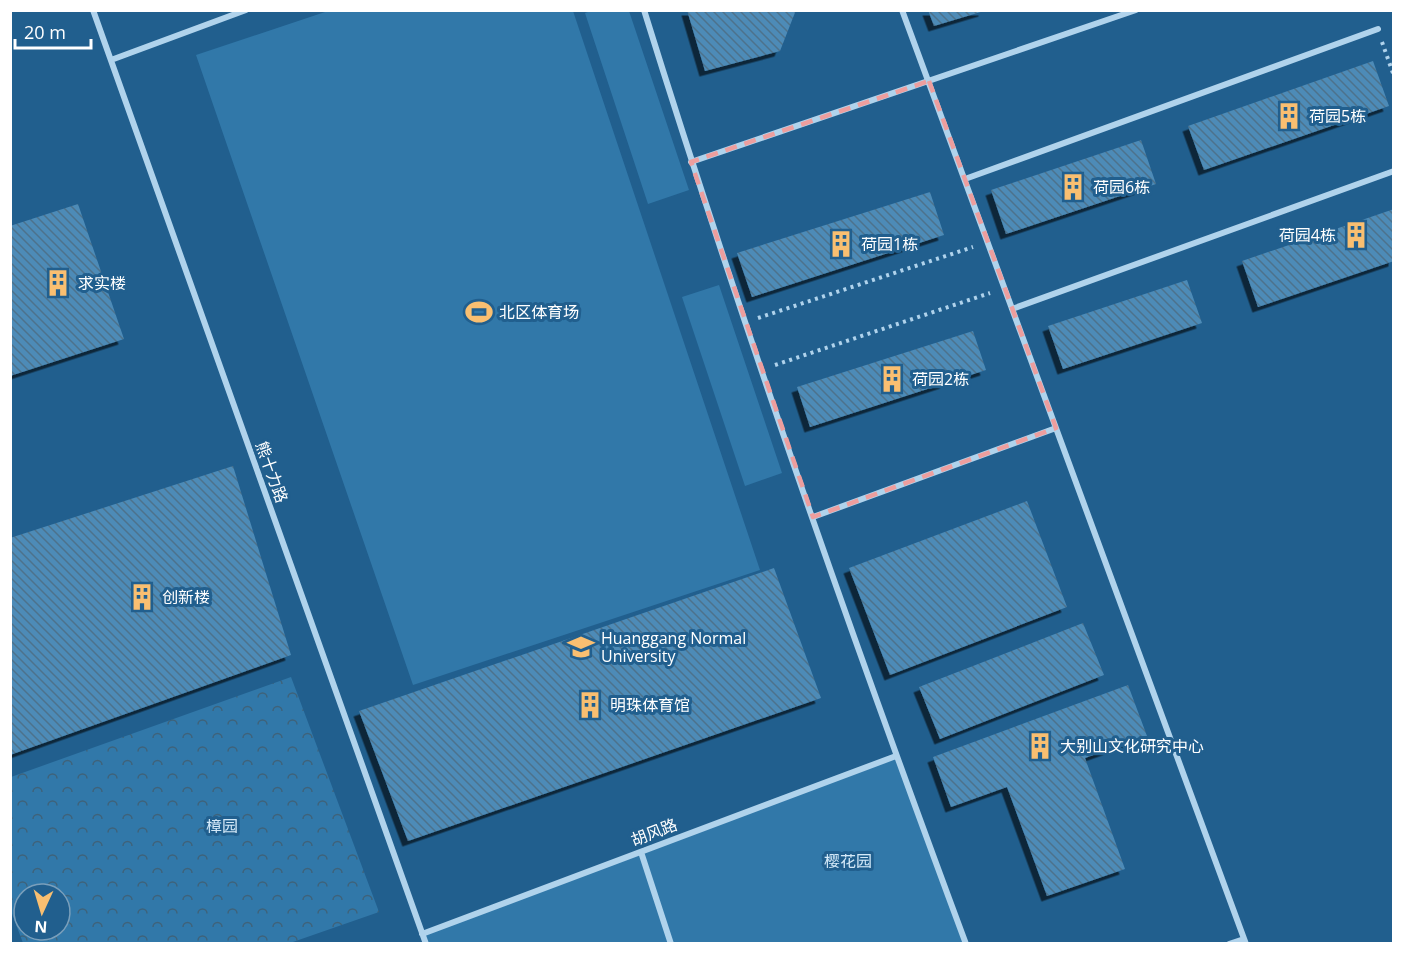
<svg xmlns="http://www.w3.org/2000/svg" width="1404" height="954" viewBox="0 0 1404 954" font-family="'Open Sans','Noto Sans SC',sans-serif">
	<style>
		.forest { fill: url(#forest-crowns); fill-rule: evenodd }
		.green { fill: #3178a9 }
		.building { fill: url(#building-back-hatch); filter: url(#shadow) }
		.lines { fill: none; stroke-linecap: round; stroke-linejoin: round }
		.path { stroke: #b0d3ec; stroke-width: 4; stroke-dasharray: 3 4.5; stroke-linecap: butt }
		.street { stroke: #b0d3ec; stroke-width: 6 }
		.marked { fill: none; stroke: #ed9e9e; stroke-width: 4.5; stroke-dasharray: 12 8; stroke-linejoin: round }
		.labels { text-anchor: middle; stroke-width: 6; stroke-linejoin: round; paint-order: stroke }
		.poi-label { font-size: 16px; fill: #fff; stroke: #215f8e; text-anchor: start }
		.street-label { font-size: 16px; fill: #fff; stroke: #215f8e }
		.park-label { font-size: 16px; fill: #d5eaf9; stroke: #215f8e }
	</style>
	<defs>
		<pattern id="forest-crowns" width="20" height="18" patternUnits="userSpaceOnUse" patternTransform="scale(1.5)"><rect width="20" height="18" fill="#3178a9"/><path d="M2 6a3 3 0 1 1 6 0M12 15a3 3 0 1 1 6 0" fill="none" stroke="#3e627a"/></pattern>
		<pattern id="building-back-hatch" width="6" height="6" patternUnits="userSpaceOnUse" patternTransform="scale(1.5)"><rect width="6" height="6" fill="#4d8bb7"/><path d="M-1 5l2 2M0 0l6 6M5-1l2 2" fill="none" stroke="#4d728c"/></pattern>
		<filter id="shadow"><feDropShadow dx="-5.5" dy="5.5" stdDeviation="0" flood-color="#0009"/></filter>
	</defs>
	<rect width="100%" height="100%" fill="#215f8e"/>
	<path class="forest" d="M291,677l88,235 -89,31h-267l-12,-32v-134zM24,894h36v36h-36z"/>
	<path class="green" d="M328,11h245l187,559 -347,115 -217,-630z
		M591,11h38l60,179 -41,14 -63,-191z
		M719,285l63,188 -37,13 -63,-189z
		M896,756l70,187 -540,1 -4,-10z"/>
	<path class="building" d="M687,10h109l-16,41 -75,20z
		M928,10h56v1l-50,15z
		M1373,61l16,45 -185,64 -16,-44z
		M1141,140l15,44 -150,50 -15,-44z
		M930,192l14,43 -192,62 -15,-44z
		M78,204l46,135 -114,37v-150z
		M1394,209v52l-136,46 -16,-46z
		M1187,280l15,43 -139,46 -15,-43z
		M973,331l13,39 -176,57 -13,-40z
		M233,466l58,189 -281,100v-217z
		M1027,501l40,106 -177,68 -41,-107z
		M774,568l47,130 -413,143 -49,-130z
		M1083,623l21,52 -164,64 -21,-52z
		M1128,685l19,51 -62,22 40,111 -78,27 -40,-109 -56,20 -18,-50z"/>
	<g class="lines">
		<path class="path" d="M1382,42l12,34
			M758,318l215,-71
			M775,365l215,-72"/>
		<path class="street" d="M93,10l333,934
			M644,10c98,315 207,625 322,934
			M902,10l344,934
			M111,60l135,-50
			M691,162l445,-152
			M965,179l413,-150
			M1012,309l382,-138
			M813,517l243,-89
			M641,852l30,92
			M422,934l474,-178
			M1229,944l15,-5"/>
	</g>
	<path class="marked" d="M929,81l127,347 -243,89 -122,-355z"/>
	<defs>
		<symbol id="building-bare" viewBox="-9 -9 18 18"><path d="M-4-6H4V6H1V3H-1V6H-4ZM-2.5-4.3h1.7v1.8h-1.7ZM.8-4.3h1.7v1.8H.8ZM-2.5-1h1.7V.8h-1.7ZM.8-1h1.7V.8H.8Z" fill="#f9bf71" stroke="#215f8e" stroke-width="2.5" paint-order="stroke"/></symbol>
		<symbol id="stadium-bare" viewBox="-9 -9 18 18"><path d="M0-5a6.5 5 0 1 0 0 10a6.5 5 0 1 0 0-10ZM-3.5-1.8h7v3.6h-7Z" fill="#f9bf71" stroke="#215f8e" stroke-width="2.5" paint-order="stroke"/></symbol>
		<symbol id="university-bare" viewBox="-9 -9 18 18"><path d="M0-5L7-2L0 1L-7-2ZM-4 1L0 2.5L4 1V4Q0 6-4 4Z" fill="#f9bf71" stroke="#215f8e" stroke-width="2.5" paint-order="stroke"/></symbol>
	</defs>
	<g fill-rule="evenodd">
		<use href="#building-bare" x="1270" y="97" width="38" height="38"/>
		<use href="#building-bare" x="1054" y="168" width="38" height="38"/>
		<use href="#building-bare" x="1337" y="216" width="38" height="38"/>
		<use href="#building-bare" x="822" y="225" width="38" height="38"/>
		<use href="#building-bare" x="39" y="264" width="38" height="38"/>
		<use href="#stadium-bare" x="460" y="293" width="38" height="38"/>
		<use href="#building-bare" x="873" y="360" width="38" height="38"/>
		<use href="#building-bare" x="123" y="578" width="38" height="38"/>
		<use href="#university-bare" x="562" y="628" width="38" height="38"/>
		<use href="#building-bare" x="571" y="686" width="38" height="38"/>
		<use href="#building-bare" x="1021" y="727" width="38" height="38"/>
	</g>
	<g class="labels">
		<g class="poi-label">
			<text x="1309" y="122">荷园5栋</text>
			<text x="1093" y="193">荷园6栋</text>
			<text x="1336" y="241" text-anchor="end">荷园4栋</text>
			<text x="861" y="250">荷园1栋</text>
			<text x="78" y="289">求实楼</text>
			<text x="499" y="318">北区体育场</text>
			<text x="912" y="385">荷园2栋</text>
			<text x="162" y="603">创新楼</text>
			<text x="601" y="644">Huanggang Normal<tspan x="601" dy="18">University</tspan></text>
			<text x="610" y="711">明珠体育馆</text>
			<text x="1060" y="752">大别山文化研究中心</text>
		</g>
		<g class="street-label">
			<text transform="translate(272 472) rotate(70)" y="6">熊十力路</text>
			<text transform="translate(654 832) rotate(-21)" y="6">胡风路</text>
		</g>
		<g class="park-label">
			<text x="222" y="832">樟园</text>
			<text x="848" y="867">樱花园</text>
		</g>
	</g>
	<rect width="1404" height="954" fill="none" stroke="#ffffff" stroke-width="24"/>
	<g transform="translate(42 912) rotate(184)"><circle r="28" fill="#215f8e" stroke="#7a9fbb" stroke-width="1.5"/>
	<path d="M0-4.5L10 22L0 15L-10 22Z" fill="#f9bf71"/>
	<text y="-9" font-size="16" font-weight="bold" text-anchor="middle" fill="#ffffff">N</text>
	</g>
	<path d="M15 39v9h76v-9" fill="none" stroke="#ffffff" stroke-width="3"/>
	<text x="24" y="39" font-size="18" fill="#ffffff" stroke="#215f8e" stroke-width="4.5" paint-order="stroke">20 m</text>
</svg>
